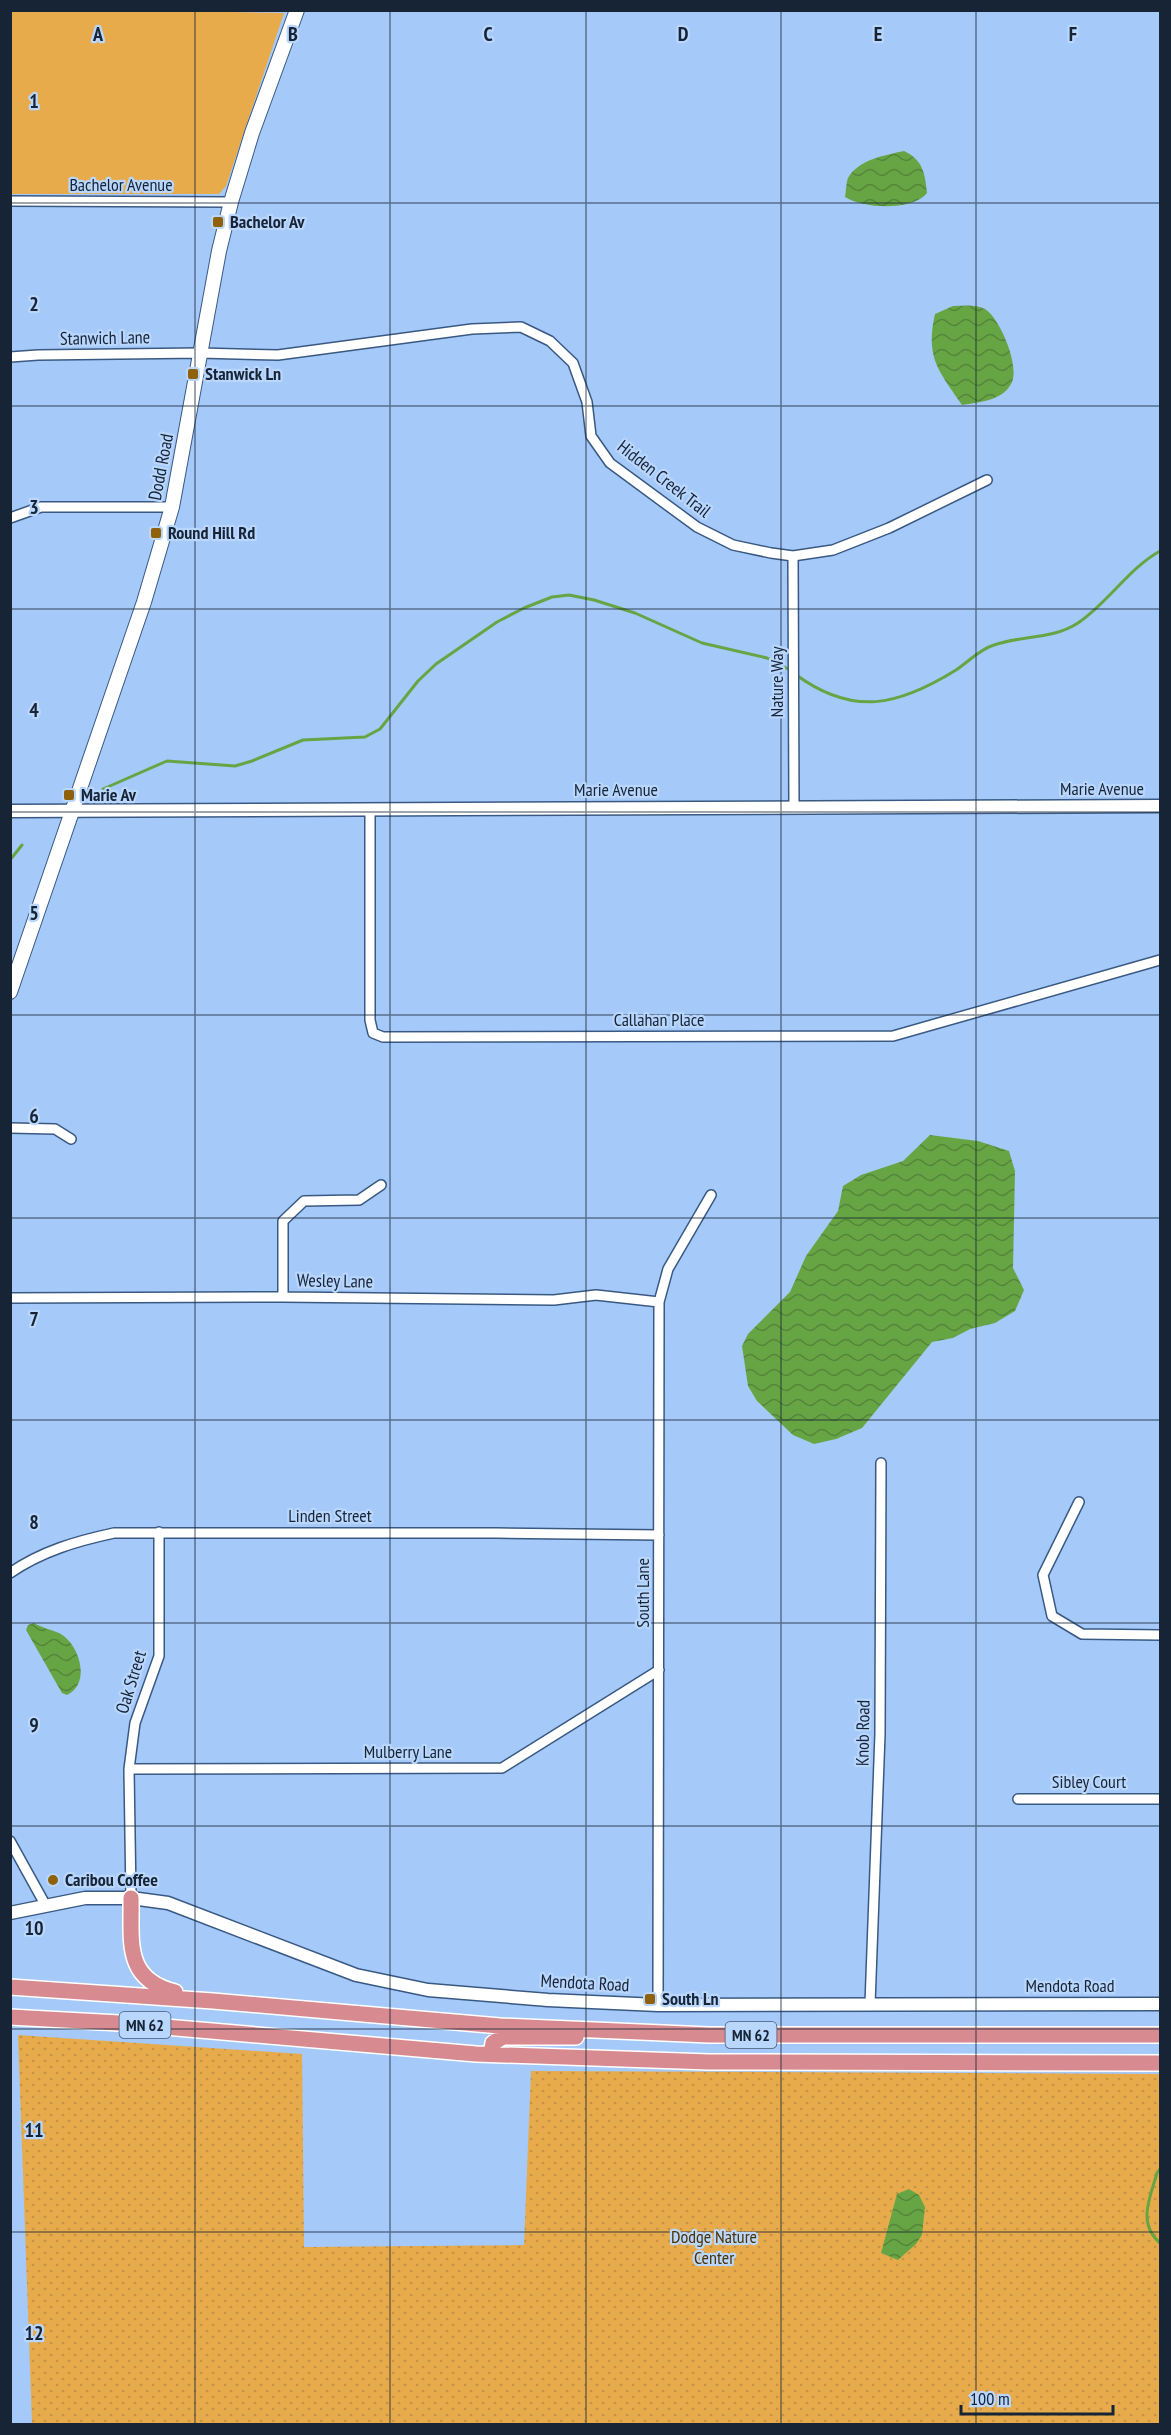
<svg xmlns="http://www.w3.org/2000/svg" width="1171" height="2435" viewBox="0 0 1171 2435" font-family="'PT Sans Narrow',sans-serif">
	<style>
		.grass { fill: #e7ab4c }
		.park { fill: url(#park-dots) }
		.water { fill: url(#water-waves) }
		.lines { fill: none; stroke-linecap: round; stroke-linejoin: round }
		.stream { stroke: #67a544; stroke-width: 3 }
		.minor-casing { stroke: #395983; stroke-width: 12 }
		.tertiary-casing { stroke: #395983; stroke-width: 15 }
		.secondary-casing { stroke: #395983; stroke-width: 16 }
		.trunk-casing { stroke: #fff; stroke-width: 18 }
		.minor { stroke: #fff; stroke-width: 9 }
		.tertiary { stroke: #fff; stroke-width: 12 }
		.secondary { stroke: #fff; stroke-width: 14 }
		.trunk { stroke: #d78a90; stroke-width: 15 }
		.grid { fill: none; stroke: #162436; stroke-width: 1.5; stroke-opacity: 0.55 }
		.poi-dot { fill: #8f610a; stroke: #b9d6fd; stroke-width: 2 }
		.labels { text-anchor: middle; stroke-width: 4.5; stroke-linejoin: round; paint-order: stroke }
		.shield { fill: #b9d6fd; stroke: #475972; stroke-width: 1.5 }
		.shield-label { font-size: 16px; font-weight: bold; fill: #162436 }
		.street-label { font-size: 18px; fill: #162436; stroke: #b9d6fd }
		.poi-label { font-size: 18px; font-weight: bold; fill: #162436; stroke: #b9d6fd; text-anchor: start }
		.park-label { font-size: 18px; fill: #4c3201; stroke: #b9d6fd }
		.grid-label { font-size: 20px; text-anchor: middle; font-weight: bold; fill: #162436; stroke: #b9d6fd; stroke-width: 4.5; stroke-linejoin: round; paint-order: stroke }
	</style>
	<defs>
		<pattern id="park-dots" width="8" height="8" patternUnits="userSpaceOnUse" patternTransform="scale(1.5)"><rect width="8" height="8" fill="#e7ab4c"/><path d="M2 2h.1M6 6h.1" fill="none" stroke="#c59343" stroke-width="1.8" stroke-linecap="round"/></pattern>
		<pattern id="water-waves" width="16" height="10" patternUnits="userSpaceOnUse" patternTransform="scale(1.5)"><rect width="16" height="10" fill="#67a544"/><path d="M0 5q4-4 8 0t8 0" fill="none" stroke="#54863a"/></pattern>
	</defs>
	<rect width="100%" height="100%" fill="#a5c9f9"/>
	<path class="grass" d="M187,11l97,2 -58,173 -7,8h-208v-183z"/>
	<path class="park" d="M18,2035l284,19 2,193 220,-2 7,-174 629,3v350h-1128z"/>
	<path class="water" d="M904,151c19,9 21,22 23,42 -14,18 -63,16 -82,4 1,-5 1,-14 3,-19 10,-18 37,-23 56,-27z
		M953,306c11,0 22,-2 32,3 15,9 36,59 26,75 -9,17 -32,18 -49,21 -23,-34 -37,-47 -27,-91z
		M930,1135l48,6 31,10 6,20 -2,97 11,22 -9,21 -20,12 -25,6 -17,9 -21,4 -70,86 -26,11 -22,5 -21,-9 -36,-34 -9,-15 -6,-40 6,-12 42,-42 16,-36 32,-45 5,-25 18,-11 42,-14z
		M34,1623c8,5 16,6 25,10 20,10 33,50 8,62l-5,-2 -36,-63 2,-5z
		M909,2189l10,6 6,12 -3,28 -6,9 -18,16 -17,-7 16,-59z"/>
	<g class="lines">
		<path class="stream" d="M795,674c58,43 103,32 161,-4 12,-8 24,-21 38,-25 28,-10 58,-5 84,-22 30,-20 50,-54 82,-72
			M103,789l64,-28 68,5 17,-5 51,-21 62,-3 15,-8 38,-48 18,-17 61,-42 27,-14 28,-11 17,-2 25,5 41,13 67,30 65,15 23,12
			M10,860l12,-15
			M1160,2169l-3,4c-7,25 -20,50 3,70"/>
		<defs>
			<path id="minor" d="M10,201l221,1
				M10,357l28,-2 162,-2 78,2 194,-26 49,-2 29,14 23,22 14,39 4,34 19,27 87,64 36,18 38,8 22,3 40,-6 56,-22 98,-48
				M10,518l31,-11h131
				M793,556l1,252
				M370,809v211l3,13 10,4 510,-1 267,-76
				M10,1128l45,1 16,10
				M283,1297v-76l21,-20 55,-1 22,-15
				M10,1298l273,-1 271,3 42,-5 63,7
				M1079,1502l-36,73 9,41 30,18 78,1
				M10,1573c32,-22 67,-32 104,-40h382l163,2
				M129,1769l373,-1 157,-98
				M1018,1799h142
				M10,1841l36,65
				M131,1898l-2,-129 6,-46 24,-67v-124
				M870,2004l10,-270 1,-271
				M658,2005l1,-703 9,-33 43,-74"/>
			<path id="tertiary" d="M10,811l1150,-5
				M10,1913l75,-15h46l37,5 188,72 72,15 120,10 110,5 502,-1"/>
			<path id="secondary" d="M10,992l134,-390 28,-95 47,-256 12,-49 21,-69 45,-123"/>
			<path id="trunk" d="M131,1898c1,42 -8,81 44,94
				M10,1987l203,14 287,25 209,9h451
				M10,2017l109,6 357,31 233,8 451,1
				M491,2054l2,-11 10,-6h73"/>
		</defs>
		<use href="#minor" class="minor-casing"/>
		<use href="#tertiary" class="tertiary-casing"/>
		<use href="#secondary" class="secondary-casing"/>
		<use href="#trunk" class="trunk-casing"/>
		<use href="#minor" class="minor"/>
		<use href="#tertiary" class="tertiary"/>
		<use href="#secondary" class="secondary"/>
		<use href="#trunk" class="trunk"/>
	</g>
	<path class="grid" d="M195,10v2414M390,10v2414M586,10v2414M781,10v2414M976,10v2414M10,203h1150M10,406h1150M10,609h1150M10,812h1150M10,1015h1150M10,1218h1150M10,1420h1150M10,1623h1150M10,1826h1150M10,2029h1150M10,2232h1150"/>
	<g class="poi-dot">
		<rect x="212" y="216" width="12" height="12" rx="3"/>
		<rect x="187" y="368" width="12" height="12" rx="3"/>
		<rect x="150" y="527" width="12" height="12" rx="3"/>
		<rect x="63" y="789" width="12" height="12" rx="3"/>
		<circle cx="53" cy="1880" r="6"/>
		<rect x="644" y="1993" width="12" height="12" rx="3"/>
	</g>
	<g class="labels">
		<g class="shield">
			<rect x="119.5" y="2012" width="51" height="26" rx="4.5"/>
			<rect x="725.5" y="2022" width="51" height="26" rx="4.5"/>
		</g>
		<g class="shield-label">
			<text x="145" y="2031">MN 62</text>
			<text x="751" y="2041">MN 62</text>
		</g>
		<g class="street-label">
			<text x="121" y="191">Bachelor Avenue</text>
			<text transform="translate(105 338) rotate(-1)" y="6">Stanwich Lane</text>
			<text transform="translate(161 467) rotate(-79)" y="6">Dodd Road</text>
			<text transform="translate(664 479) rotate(38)" y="6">Hidden Creek Trail</text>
			<text transform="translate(777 682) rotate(-90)" y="6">Nature Way</text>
			<text x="1102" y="795">Marie Avenue</text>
			<text x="616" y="796">Marie Avenue</text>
			<text x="659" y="1026">Callahan Place</text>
			<text transform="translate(335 1281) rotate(1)" y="6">Wesley Lane</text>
			<text x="330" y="1522">Linden Street</text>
			<text transform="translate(643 1593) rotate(-90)" y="6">South Lane</text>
			<text transform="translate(131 1682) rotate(-73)" y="6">Oak Street</text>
			<text transform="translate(863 1733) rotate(-89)" y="6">Knob Road</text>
			<text x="408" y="1758">Mulberry Lane</text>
			<text x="1089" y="1788">Sibley Court</text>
			<text transform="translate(585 1983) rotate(3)" y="6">Mendota Road</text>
			<text x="1070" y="1992">Mendota Road</text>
		</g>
		<g class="poi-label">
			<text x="230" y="228">Bachelor Av</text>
			<text x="205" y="380">Stanwick Ln</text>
			<text x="168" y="539">Round Hill Rd</text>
			<text x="81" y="801">Marie Av</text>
			<text x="65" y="1886">Caribou Coffee</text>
			<text x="662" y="2005">South Ln</text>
		</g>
		<g class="park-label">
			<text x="714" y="2243">Dodge Nature<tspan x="714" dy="21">Center</tspan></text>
		</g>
	</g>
	<g class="grid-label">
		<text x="98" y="41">A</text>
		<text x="293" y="41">B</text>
		<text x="488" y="41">C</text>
		<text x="683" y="41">D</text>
		<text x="878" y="41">E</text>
		<text x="1073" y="41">F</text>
		<text x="34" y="108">1</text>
		<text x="34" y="311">2</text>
		<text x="34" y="514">3</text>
		<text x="34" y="717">4</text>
		<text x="34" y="920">5</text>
		<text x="34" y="1123">6</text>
		<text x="34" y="1326">7</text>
		<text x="34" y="1529">8</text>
		<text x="34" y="1732">9</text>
		<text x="34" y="1935">10</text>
		<text x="34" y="2137">11</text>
		<text x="34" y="2340">12</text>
	</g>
	<rect width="1171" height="2435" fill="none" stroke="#162436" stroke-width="24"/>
	<path d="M961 2405v9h152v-9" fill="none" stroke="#162436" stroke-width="3"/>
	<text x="970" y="2405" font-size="18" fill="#162436" stroke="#b9d6fd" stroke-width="4.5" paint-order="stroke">100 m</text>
</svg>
